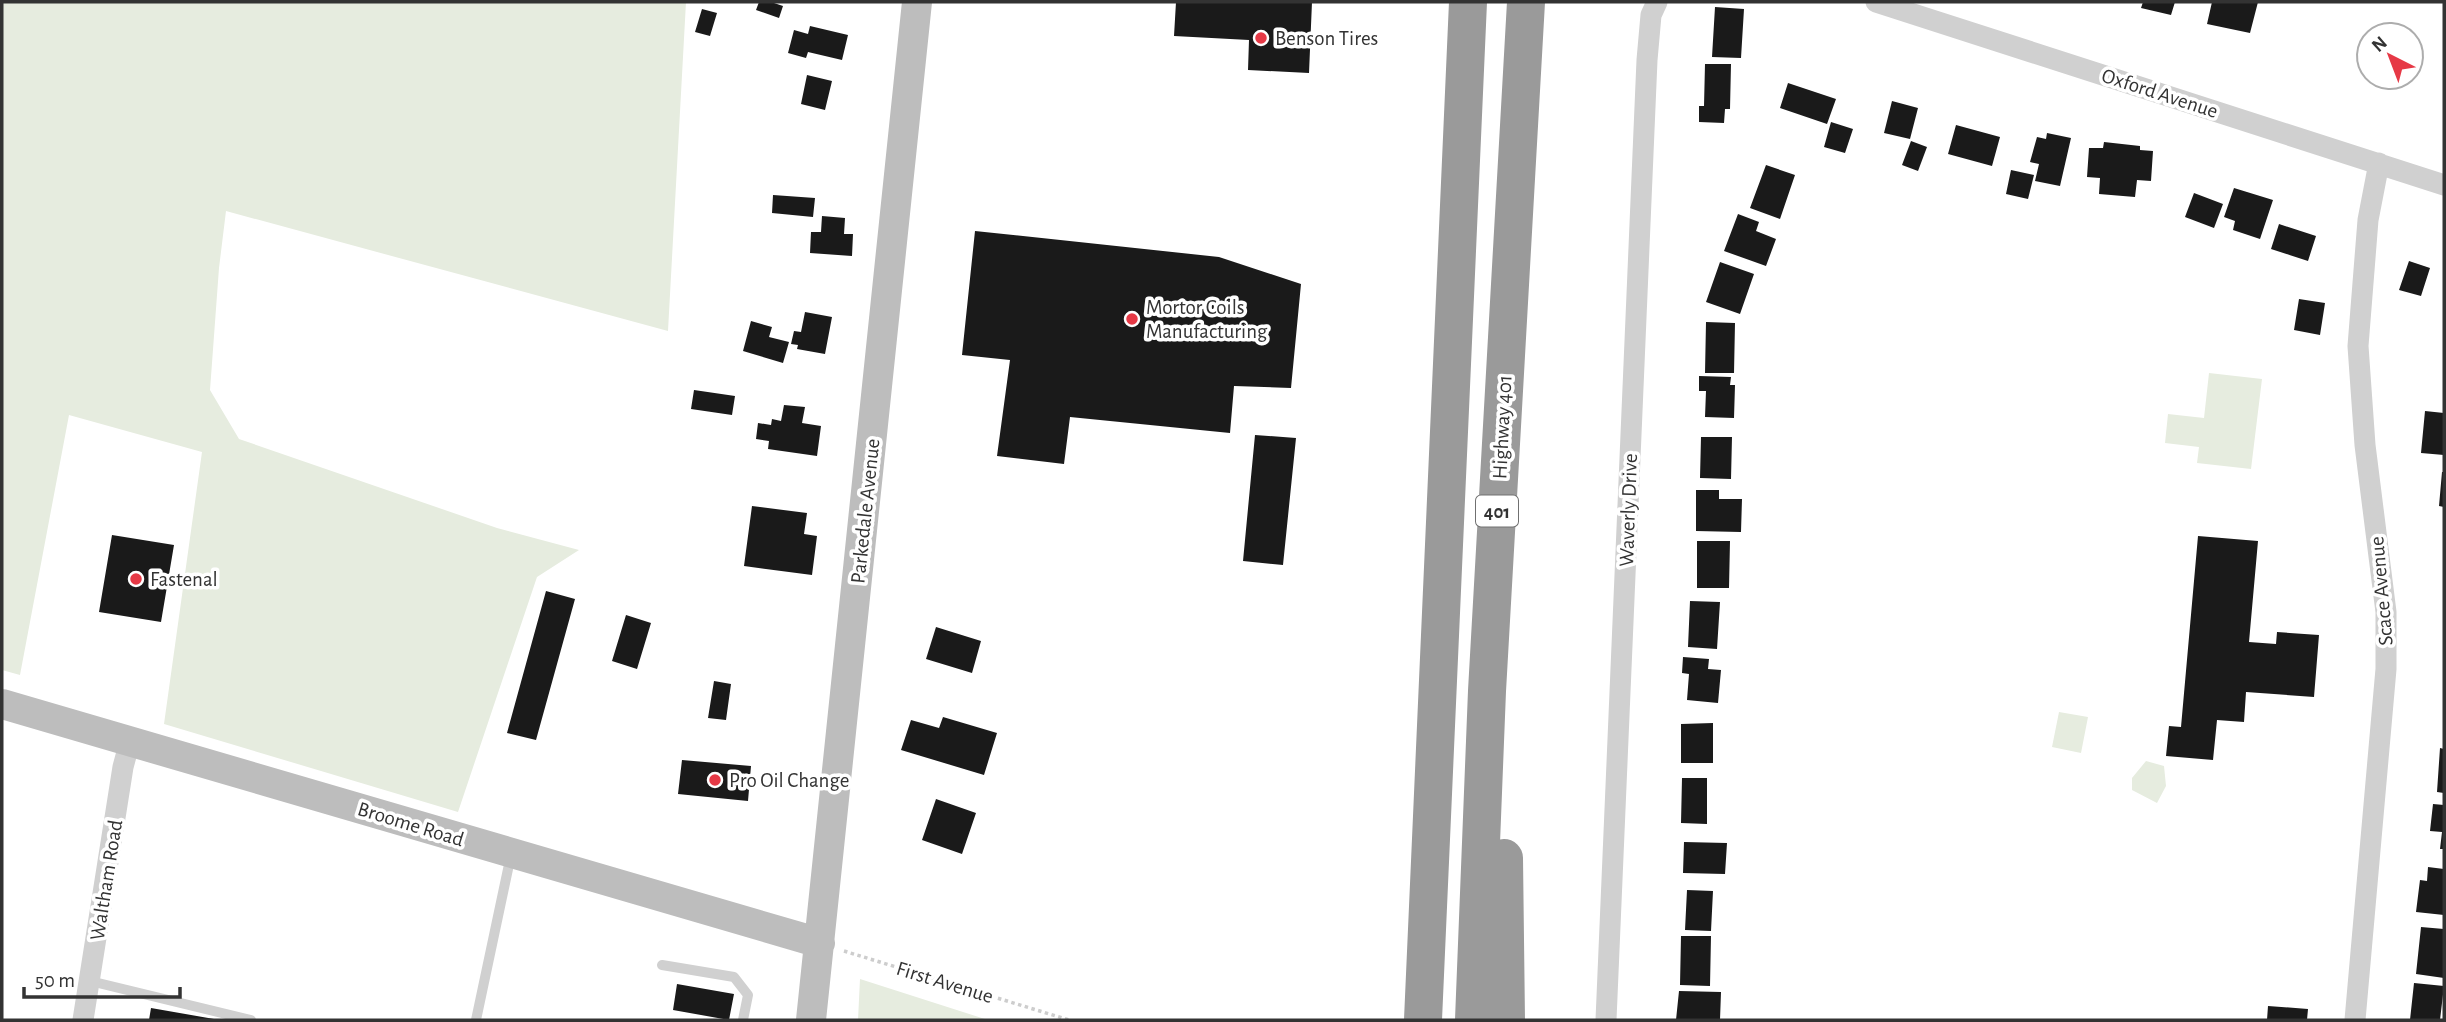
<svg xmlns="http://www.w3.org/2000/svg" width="2446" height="1022" viewBox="0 0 2446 1022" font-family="'Alegreya Sans',sans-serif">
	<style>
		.green { fill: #e6ecdf }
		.building { fill: #1a1a1a }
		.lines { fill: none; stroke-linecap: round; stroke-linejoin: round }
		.path { stroke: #cdcdcd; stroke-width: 3.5; stroke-dasharray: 3.5 3.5; stroke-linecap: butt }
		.lane { stroke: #d0d0d0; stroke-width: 10 }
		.street { stroke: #d0d0d0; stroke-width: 21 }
		.secondary { stroke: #bdbdbd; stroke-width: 30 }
		.highway { stroke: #9a9a9a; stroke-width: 38 }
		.poi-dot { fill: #e63946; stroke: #fff; stroke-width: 2.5 }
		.labels { text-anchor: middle; stroke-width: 7; stroke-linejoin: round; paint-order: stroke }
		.shield { fill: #fff; stroke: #707070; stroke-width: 2 }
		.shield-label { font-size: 19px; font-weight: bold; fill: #333 }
		.poi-label { font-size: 21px; fill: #333; stroke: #fff; text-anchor: start }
		.street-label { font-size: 21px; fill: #333; stroke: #fff }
	</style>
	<rect width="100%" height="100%" fill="#fff"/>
	<path class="green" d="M2,2h684l-18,329 -442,-120 -7,57 -9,122 29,49 258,89 82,22 -42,27 -79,235 -294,-88 38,-272 -133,-37 -49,260 -18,-5z
		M2209,373l53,6 -11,90 -54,-6 2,-16 -34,-4 3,-29 36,4z
		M2059,712l29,5 -7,36 -29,-6z
		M2146,761l18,5 2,20 -9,17 -25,-13v-12z
		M860,979l128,41h-130z"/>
	<path class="building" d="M759,2h12l12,4 -4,12 -23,-8z
		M1176,2h136l-3,71 -61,-3 1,-30 -75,-4z
		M2143,2h32l-4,13 -30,-7z
		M2212,2h46l-8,31 -43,-9z
		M1715,7l29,2 -3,49 -29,-1z
		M702,9l15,4 -7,23 -15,-4z
		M810,26l38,9 -6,25 -34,-8 -2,6 -18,-5 6,-23 14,4z
		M1705,64h26l-1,45h-5l-1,14 -25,-1v-16h5z
		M807,75l25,6 -7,29 -24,-6z
		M1788,83l48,16 -9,25 -47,-16z
		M1892,101l26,7 -8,31 -26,-6z
		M1831,122l22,7 -8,24 -21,-6z
		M1956,125l44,12 -8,29 -44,-12z
		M2047,133l24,5 -11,48 -25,-5 4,-17 -9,-2 7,-25 9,2z
		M1911,141l16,6 -9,24 -16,-6z
		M2104,142l36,4v4l13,1 -2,30 -14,-1 -2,17 -36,-3 1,-16 -13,-1 2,-29h14z
		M1766,165l29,10 -15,44 -30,-11z
		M2011,170l23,5 -6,24 -22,-5z
		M2234,188l39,12 -13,39 -27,-9 2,-9 -11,-4z
		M2194,193l29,11 -9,24 -29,-11z
		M773,195l42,3 -2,19 -41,-4z
		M1738,214l21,8 -3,9 20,8 -10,27 -42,-15z
		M822,216l23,2 -1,16h9l-1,22 -42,-3 1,-21h10z
		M2279,224l37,12 -8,25 -37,-12z
		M975,231l244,26 82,27 -10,104 -57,-2 -4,47 -160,-16 -6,47 -67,-8 13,-96 -48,-5z
		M2409,261l21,7 -9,28 -22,-6z
		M1720,262l34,12 -14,40 -34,-12z
		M2299,299l26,4 -5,32 -26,-5z
		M805,312l27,5 -7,37 -28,-5 1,-4 -7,-1 3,-13 7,1z
		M751,321l21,6 -3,10 20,5 -6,21 -40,-12z
		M1706,322l29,1 -1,50h-29z
		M1699,376l32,1 -1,8h5l-1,33 -29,-1 1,-26h-7z
		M694,390l41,6 -3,19 -41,-6z
		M784,405l21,2 -3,16 19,3 -4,30 -49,-7 1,-8 -13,-2 2,-16 13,2 1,-6 9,2z
		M2425,411l19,2v42l-23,-2z
		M1255,435l41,3 -13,127 -40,-4z
		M1701,437h31l-1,42 -31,-1z
		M2442,472h2v35l-5,-1z
		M1696,490h23v9h23l-1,33 -45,-1z
		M752,506l55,7 -3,21 13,2 -5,39 -68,-9z
		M112,535l62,10 -13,77 -62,-10z
		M2198,536l60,5 -9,101 27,2 1,-12 42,3 -5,62 -68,-5 -2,30 -27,-2 -4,40 -47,-4 3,-30 12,1z
		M1697,541h33l-1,47h-32z
		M546,591l29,8 -39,141 -29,-7z
		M1690,601l30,1 -3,47 -29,-2z
		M626,615l25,8 -14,46 -25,-8z
		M936,627l45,14 -9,32 -46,-14z
		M1683,657l26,2 -1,10 13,1 -3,33 -31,-3 2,-26 -7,-1z
		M714,681l17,3 -5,36 -18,-2z
		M943,717l54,16 -13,42 -83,-25 10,-30 28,8z
		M1713,723v40h-32v-39z
		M2440,748l4,1v44l-7,-1z
		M682,760l69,6 -3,35 -70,-7z
		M1682,778h25v46l-26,-1z
		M936,799l40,14 -14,41 -40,-14z
		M2433,804l11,1v44h-4l2,-17 -12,-1z
		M1684,842l43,1 -2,31 -42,-1z
		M2428,867l16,2v46l-28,-3 4,-32 7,1z
		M1687,890l26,1 -2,40 -26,-1z
		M2421,927l23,2v49l-28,-4z
		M1681,936h30l-1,50 -30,-1z
		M2414,983l30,3 -4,34h-30z
		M677,984l57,10 -5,26 -56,-10z
		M1679,991l42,1 -1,28h-44z
		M2268,1006l40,3 -1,11h-40z
		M151,1008l63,11v1h-65z"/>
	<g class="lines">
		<path class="path" d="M844,951l225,69"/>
		<path class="lane" d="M662,965l72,12 14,18 -5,25
			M90,981l161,39
			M476,1020l35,-165"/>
		<path class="street" d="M1876,2l568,183
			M83,1020l40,-253 7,-26
			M1606,1020l41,-960 4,-45 6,-13
			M2355,1020l31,-351v-57l-21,-167 -7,-99 10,-126 11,-57"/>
		<path class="secondary" d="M2,704l818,239
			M811,1020l106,-1018"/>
		<path class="highway" d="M1504,858l2,162
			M1423,1020l45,-1018
			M1474,1020l13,-329 39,-689"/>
	</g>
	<g class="poi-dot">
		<circle cx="1261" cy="38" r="7"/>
		<circle cx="1132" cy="319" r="7"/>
		<circle cx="136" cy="579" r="7"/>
		<circle cx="715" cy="780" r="7"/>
	</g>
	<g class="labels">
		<rect class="shield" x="1476" y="495.5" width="42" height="31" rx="5"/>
		<g class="shield-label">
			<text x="1497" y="518">401</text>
		</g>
		<g class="poi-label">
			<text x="1275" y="45">Benson Tires</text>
			<text x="1146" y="314">Mortor Coils<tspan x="1146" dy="24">Manufacturing</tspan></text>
			<text x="150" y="586">Fastenal</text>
			<text x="729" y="787">Pro Oil Change</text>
		</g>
		<g class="street-label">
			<text transform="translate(2160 93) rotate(18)" y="7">Oxford Avenue</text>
			<text transform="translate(1502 427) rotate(-87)" y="7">Highway 401</text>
			<text transform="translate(1628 510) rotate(-88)" y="7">Waverly Drive</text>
			<text transform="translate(865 511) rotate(-84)" y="7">Parkedale Avenue</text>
			<text transform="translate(2381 591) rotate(-95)" y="7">Scace Avenue</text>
			<text transform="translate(411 824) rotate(17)" y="7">Broome Road</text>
			<text transform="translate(106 880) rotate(-81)" y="7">Waltham Road</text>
			<text transform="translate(945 982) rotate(17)" y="7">First Avenue</text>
		</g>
	</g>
	<rect width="2446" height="1022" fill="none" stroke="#333333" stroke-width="7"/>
	<g transform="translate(2390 56) rotate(318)"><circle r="33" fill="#ffffff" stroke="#adadad" stroke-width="2"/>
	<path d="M0-5L12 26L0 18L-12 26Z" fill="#e63946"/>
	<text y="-10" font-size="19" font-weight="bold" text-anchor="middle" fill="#333333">N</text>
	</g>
	<path d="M24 987v10h156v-10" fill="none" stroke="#333333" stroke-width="3.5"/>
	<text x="35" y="987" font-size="21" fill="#333333" stroke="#ffffff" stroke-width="5" paint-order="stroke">50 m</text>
</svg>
